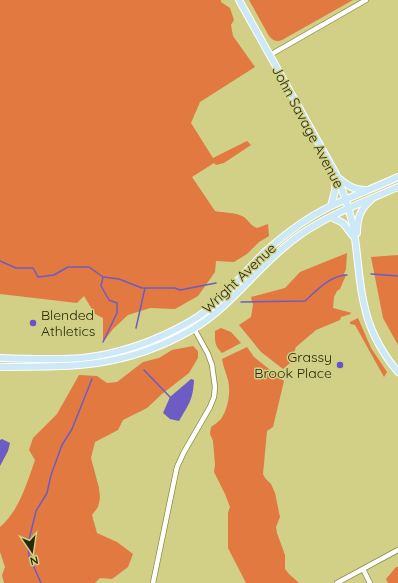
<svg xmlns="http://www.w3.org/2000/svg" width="398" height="583" viewBox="0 0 398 583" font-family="Quicksand,sans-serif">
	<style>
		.green { fill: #e17940 }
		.water { fill: #6c5cc4 }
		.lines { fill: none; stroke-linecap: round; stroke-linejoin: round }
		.stream { stroke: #6c5cc4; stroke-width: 1.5 }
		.minor-casing { stroke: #8d8b43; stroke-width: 6 }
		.major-casing { stroke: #fff; stroke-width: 8 }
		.minor { stroke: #fff; stroke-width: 4.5 }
		.major { stroke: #cde9f7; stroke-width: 6 }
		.poi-dot { fill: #6951cb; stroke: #d1d086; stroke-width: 1.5 }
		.labels { text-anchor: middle; stroke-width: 3; stroke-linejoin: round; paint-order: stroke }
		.street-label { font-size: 14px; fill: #292809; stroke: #d1d086 }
		.poi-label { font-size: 14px; fill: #292809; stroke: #d1d086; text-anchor: start }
	</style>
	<rect width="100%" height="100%" fill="#d1d086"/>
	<path class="green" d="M0,0h221v2l9,6 4,12 -3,5 2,11 22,31 -55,35 -9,21 22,35 34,-17 4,4 -27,18 -8,2 -2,-2 -22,14 23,34c9,2 21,1 29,6 5,4 6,8 13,11l11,-4 1,12 -10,6 -12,12 -13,8 -18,-1 -1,11 -17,24 -23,13 -25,-1 -22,7 -15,14 -10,13v-24l-8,-4 -11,-18 -7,7 -77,-9z
		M249,0h104l-71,40c-5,2 -9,1 -13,-4z
		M347,253l-1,16 -2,5 2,1 -6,14 -3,2 -3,6 -1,11 19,5h-2l1,1 -10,3 -1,3 -24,10 -20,17 -6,16 -7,6 -22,-17 -22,-27 12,-8 2,-12 -2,-8 34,-9 15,-16z
		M398,255v90l-15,-27 -12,-61z
		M358,318l13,30 16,24 -3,5 -29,-52 -5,-1v-2z
		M221,328l10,4 10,11 -19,10c-8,-7 -7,-13 -7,-22z
		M193,346l5,5v7l-9,15 -27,21 -15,14 -24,12 -5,10 -23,12 -4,16 8,30 1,10 -2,9 -6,8 5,18 20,9 16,12 -5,13 -16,12 -12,-1 -5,5h-91l-2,-8 3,-8 -5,-15v-25c19,-16 27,-44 35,-67l-6,-10 4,-12 24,-24 22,-39 18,1 10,7 10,-1 26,-20 16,-4 13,-8z
		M247,347l7,10 30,24 -11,46 -6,4 -4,43 2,4 6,6 4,9 5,24 -4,10 1,6 8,22v14l4,5 10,9h-53l-18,-35v-35l2,-6 -5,-13 -11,-22 1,-7 -2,-24 -3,-7 1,-7c3,-2 7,-5 10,-8 7,-10 10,-27 7,-39 -2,-7 -5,-14 -6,-21z
		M396,567h2v16h-10l-2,-4z"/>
	<path class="water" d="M191,379l3,1c-1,20 -5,24 -15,41l-9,-2 -7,-6 7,-16z
		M2,439l8,4 -2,8 -8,15v-26z"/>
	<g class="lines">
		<path class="stream" d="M0,261l16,7h17l5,9 16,-2 14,-8h21l14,10 16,2 23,9h33l5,2 36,-7
			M371,274l27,2
			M103,277l-2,9 8,14 8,3v10l-14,29
			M241,302l64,-1c11,-10 26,-26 42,-26
			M136,328l9,-40
			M144,370l26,27
			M41,583l-12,-27 -1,-12 8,-33 11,-18 4,-18 11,-30 10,-16 20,-50"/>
		<defs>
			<path id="minor" d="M270,55l96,-55
				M363,569l7,14
				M153,583l24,-116 7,-15 26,-45 4,-10 1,-10 -3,-22 -4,-11 -18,-33
				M337,583l61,-33"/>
			<path id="major" d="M239,0l97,174c7,17 13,34 17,52 5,26 5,53 11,78 5,25 18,49 34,68
				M337,177c10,8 16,13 29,13
				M331,206l4,-15 1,-13
				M331,217l12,6 10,13
				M357,233c0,-14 3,-24 14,-33
				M0,358c27,1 55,2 82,0 38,-4 76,-18 109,-37 31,-18 50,-46 75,-70 19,-17 42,-34 65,-45 22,-10 45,-19 67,-29
				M0,367c32,-1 65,1 97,-4 34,-5 67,-17 96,-34 39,-23 64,-62 100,-89 31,-24 69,-37 105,-53"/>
		</defs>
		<use href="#minor" class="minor-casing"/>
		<use href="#major" class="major-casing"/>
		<use href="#minor" class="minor"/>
		<use href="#major" class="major"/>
	</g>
	<g class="poi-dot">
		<circle cx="33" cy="323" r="4"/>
		<circle cx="340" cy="365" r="4"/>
	</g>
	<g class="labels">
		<g class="street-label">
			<text transform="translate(308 127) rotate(62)" y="5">John Savage Avenue</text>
			<text transform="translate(239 278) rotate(-43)" y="5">Wright Avenue</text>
		</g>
		<g class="poi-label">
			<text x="41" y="320">Blended<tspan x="41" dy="16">Athletics</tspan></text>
			<text x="332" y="362" text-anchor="end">Grassy<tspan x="332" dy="16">Brook Place</tspan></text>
		</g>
	</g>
	<g transform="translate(32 551) rotate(167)" stroke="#d1d086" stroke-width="3" paint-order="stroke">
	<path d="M0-3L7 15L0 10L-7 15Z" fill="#292809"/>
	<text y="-6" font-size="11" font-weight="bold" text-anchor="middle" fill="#292809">N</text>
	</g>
</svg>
